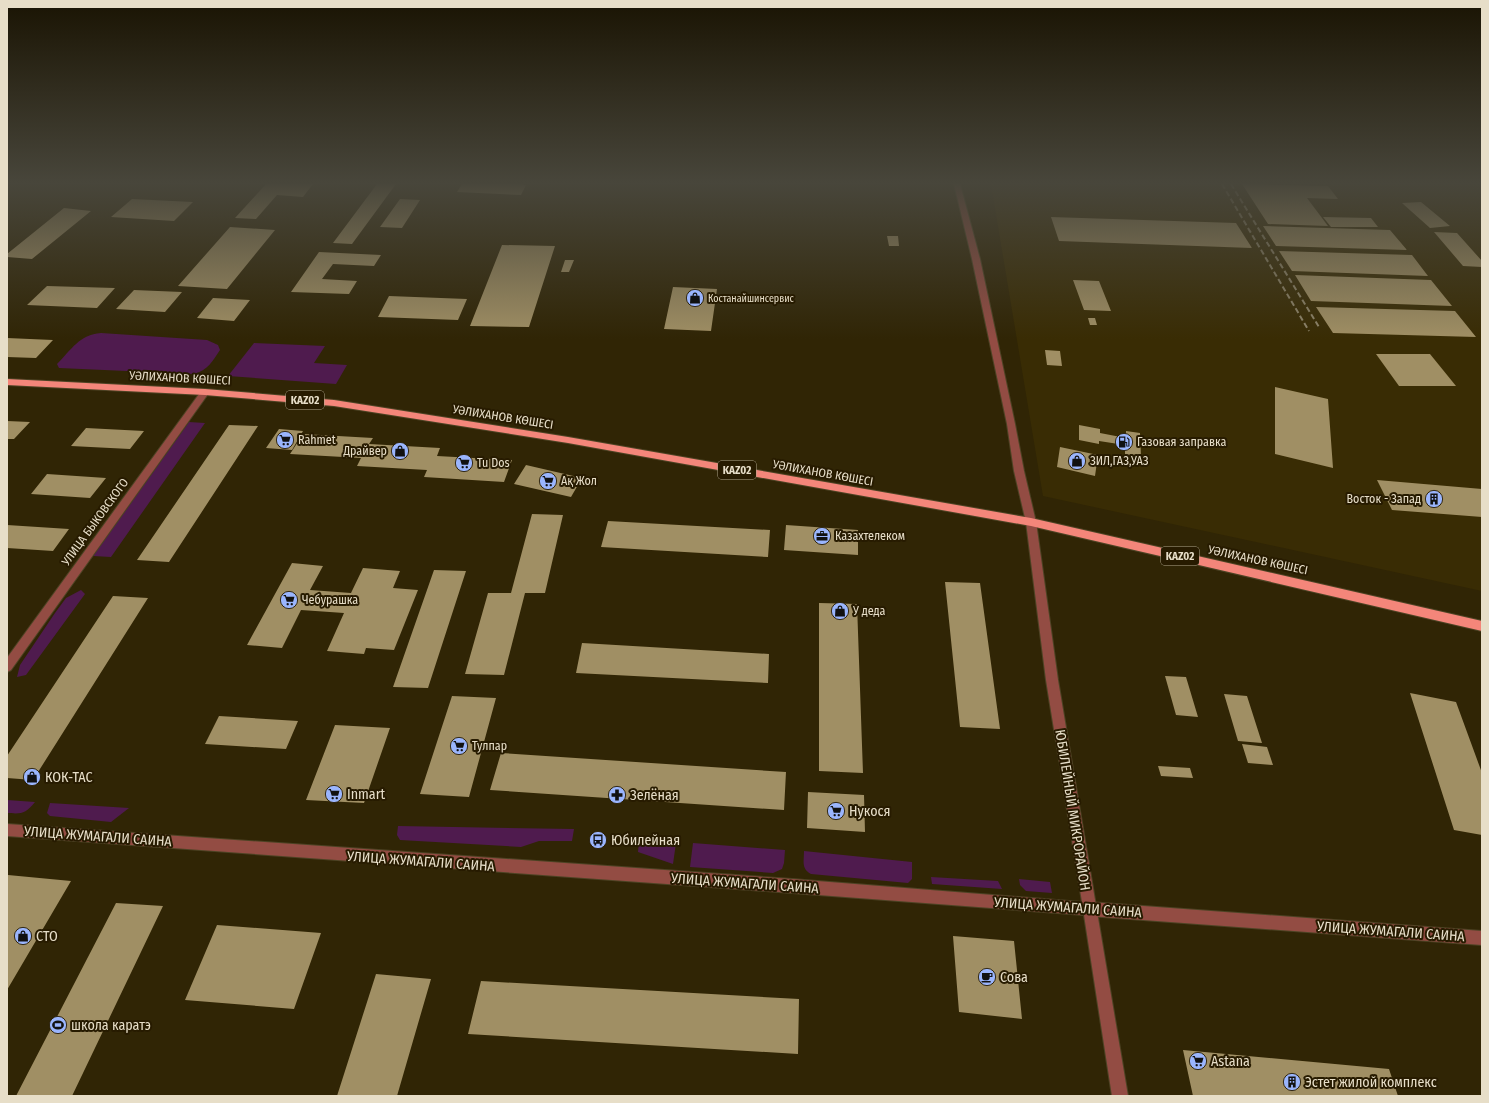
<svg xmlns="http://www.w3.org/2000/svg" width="1489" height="1103" viewBox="0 0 1489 1103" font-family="'Fira Sans Condensed',sans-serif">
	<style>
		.built { fill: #392c04 }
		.green { fill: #4f1b4e }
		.building { fill: #a08f64 }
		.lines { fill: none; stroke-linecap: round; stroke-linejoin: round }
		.minor-casing { stroke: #4d4324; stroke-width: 2 }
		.tertiary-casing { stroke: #4d4324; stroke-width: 2 }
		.trunk-casing { stroke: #4d4324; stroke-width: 2 }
		.minor { fill: #934c43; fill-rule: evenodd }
		.tertiary { fill: #934c43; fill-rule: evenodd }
		.trunk { fill: #f4867a; fill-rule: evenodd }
		.rail { stroke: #8e8469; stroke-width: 2; stroke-dasharray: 5.5 3; stroke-linecap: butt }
		.labels { text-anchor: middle; stroke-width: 4; stroke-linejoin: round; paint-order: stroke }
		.far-poi-label { font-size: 10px; fill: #e7dec8; stroke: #271b00; text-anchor: start }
		.shield { fill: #271b00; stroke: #ada48c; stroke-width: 1 }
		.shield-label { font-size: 11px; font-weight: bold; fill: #e7dec8 }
		.street-label { font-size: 12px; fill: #e7dec8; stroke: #271b00 }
		.poi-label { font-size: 12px; fill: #e7dec8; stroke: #271b00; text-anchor: start }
		.near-poi-label { font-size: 14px; fill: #e7dec8; stroke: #271b00; text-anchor: start }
		.near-street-label { font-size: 14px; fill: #e7dec8; stroke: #271b00 }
	</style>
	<rect width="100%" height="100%" fill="#302505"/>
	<path class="built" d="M991,184h491v407l-439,-95z"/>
	<path class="green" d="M101,333l106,7 11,5 2,5c-8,12 -12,20 -26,24l-135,-6 -2,-4c15,-15 22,-29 44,-31z
		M254,343l71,3 -11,17 33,2 -11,19 -108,-8z
		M189,422l16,1 -94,134 -18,-1z
		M81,590l4,4 -59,81 -9,2 3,-12 35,-52 11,-15z
		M7,800l28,2c-10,12 -13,12 -28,11z
		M50,803l79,5 -18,14 -61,-6 -3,-3z
		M398,826l176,3 -2,12h-33l-18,6 -121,-7 -3,-5z
		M639,840l37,3 -3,21 -35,-12z
		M693,843l92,7 -1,13 -2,6 -9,4 -83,-6z
		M804,851l108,11v17l-4,4 -97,-9c-10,-5 -7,-13 -7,-23z
		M931,877l67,4 4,8 -70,-5z
		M1019,879l31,3 2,11 -26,-2 -6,-6z"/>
	<path class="building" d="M266,184h47l-10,13 -26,-2 -21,24 -21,-1z
		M377,184h19l-44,60 -19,-1z
		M462,184h56l8,1 -5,10 -64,-3z
		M1242,184l86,2 10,13 -31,-1 21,28 -60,-2z
		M132,199l61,3 -19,19 -63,-4z
		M400,199l20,1 -18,28 -22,-1z
		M1421,202l29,24 -20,2 -28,-25z
		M64,208l27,3 -59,48 -25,-2v-3z
		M1051,217l185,6 16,25 -193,-7z
		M1323,217l48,1 7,9h-47z
		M1263,226l127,4 17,20 -131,-4z
		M230,227l45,3 -48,59 -49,-3z
		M1434,232l23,1 25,28v6l-19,-1z
		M887,236h11l1,10h-10z
		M502,245l53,1 -26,81 -59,-1z
		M1279,251l133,4 16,21 -136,-5z
		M319,252l62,3 -7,11 -41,-2 -11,15 35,2 -8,13 -58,-2z
		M565,260h9l-5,12h-8z
		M1295,275l136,5 21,26 -141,-5z
		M1073,280l26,1 12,30 -27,-1z
		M47,286l68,2 -18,20 -70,-3z
		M673,287l44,2 -6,42 -47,-2z
		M134,290l48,2 -17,20 -49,-3z
		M389,296l78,3 -9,21 -80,-3z
		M213,298l37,2 -16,21 -37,-3z
		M1316,307l139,4 21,26 -143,-4z
		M1088,318h7l2,7h-7z
		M7,338l46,2 -17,18 -29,-1z
		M1045,350l15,1 2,15 -15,-1z
		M1376,354h54l26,32h-57z
		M1275,387l53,12 5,69 -58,-14z
		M7,421l23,1 -16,17h-7z
		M229,425l29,1 -89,136 -32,-2z
		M1079,425l21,4v4l26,5v-7l14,2 1,24 -16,-3v-9l-26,-4v3l-20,-4z
		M86,428l58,3 -14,18 -59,-3z
		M279,429l24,2 -11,19 -26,-2z
		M303,434l70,4 -4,6 71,4 -3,8 75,4 -8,22 -80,-5 3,-7 -70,-4 4,-8 -71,-4z
		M1060,447l38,8 -3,21 -38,-9z
		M526,465l56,13 -11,19 -57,-13z
		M47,474l59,4 -16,20 -59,-4z
		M1377,480l105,9v28l-90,-7z
		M532,514l31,1 -18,78h-20l-21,82 -39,-1 23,-81h23z
		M608,521l162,9 -2,27 -167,-10z
		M7,525l62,4 -16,22 -46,-3z
		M786,525l72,5v25l-74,-5z
		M292,563l31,3 -13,24 41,3 12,-25 37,3 -7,17 25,2 -24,60 -28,-2 -2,6 -37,-3 17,-38 -43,-3 -19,38 -35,-3z
		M434,570l32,1 -38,117 -35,-1z
		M945,582l35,1 20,146 -40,-2z
		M113,596l35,2 -115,182 -26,-2v-22z
		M819,603l38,1 6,169 -44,-2z
		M582,643l187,11 -1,29 -192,-10z
		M1165,676l21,1 12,40 -22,-2z
		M1410,693l46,9 26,71v62l-28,-5z
		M1224,694l23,2 15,47 -24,-2z
		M452,696l44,2 -27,99 -49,-3z
		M219,716l79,5 -12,28 -81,-5z
		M335,725l55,3 -26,75 -58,-3z
		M1242,744l25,3 6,18 -25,-2z
		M501,753l285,19 -2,38 -294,-20z
		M1158,766l32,2 3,10 -32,-2z
		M808,792l56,3 1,37 -58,-4z
		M8,875l63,6 -64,109v-113z
		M116,903l47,3 -91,190h-56z
		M217,925l104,8 -27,76 -109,-9z
		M953,936l61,5 8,78 -63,-7z
		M376,974l55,5 -34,117h-60z
		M481,981l318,18 -1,55 -330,-20z
		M1183,1050l206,19 9,27h-205z"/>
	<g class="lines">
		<defs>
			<path id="minor" d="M954,184h6l20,75 35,165 9,47 12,51 -2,3h-6l-2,-3 -12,-51 -7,-47 -35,-165z
				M205,389l4,3 -1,2 -197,276 -4,2v-14l195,-268z
				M1089,902l393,29v14l-393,-29 -5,-2 -2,-5 2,-5z"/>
			<path id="tertiary" d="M1031,518l3,1 2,3 22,158 70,416h-16l-28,-181 -292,-22 -785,-57v-12l785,55 290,23 -36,-222 -20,-158 2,-3z"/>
			<path id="trunk" d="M7,379l198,10 129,11 234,37 463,81 451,103v10l-451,-105 -463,-83 -234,-37 -129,-11 -198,-10z"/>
		</defs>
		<use href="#minor" class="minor-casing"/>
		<use href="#tertiary" class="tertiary-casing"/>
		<use href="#trunk" class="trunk-casing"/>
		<use href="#minor" class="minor"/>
		<use href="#tertiary" class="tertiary"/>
		<use href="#trunk" class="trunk"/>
		<path class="rail" d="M1222,184l87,147
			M1231,184l88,143"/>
	</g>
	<linearGradient id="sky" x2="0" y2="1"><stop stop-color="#1a1403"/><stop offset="0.54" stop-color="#48463b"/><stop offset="1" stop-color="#48463b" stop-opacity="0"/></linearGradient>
	<rect width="1489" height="339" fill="url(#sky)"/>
	<defs>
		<symbol id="shop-disc" viewBox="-11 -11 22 22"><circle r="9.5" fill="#9ab5fd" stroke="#271b00"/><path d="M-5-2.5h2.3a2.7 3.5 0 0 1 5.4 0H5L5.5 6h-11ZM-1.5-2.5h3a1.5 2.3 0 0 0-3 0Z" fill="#111"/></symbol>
		<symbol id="supermarket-disc" viewBox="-11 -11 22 22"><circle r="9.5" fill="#9ab5fd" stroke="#271b00"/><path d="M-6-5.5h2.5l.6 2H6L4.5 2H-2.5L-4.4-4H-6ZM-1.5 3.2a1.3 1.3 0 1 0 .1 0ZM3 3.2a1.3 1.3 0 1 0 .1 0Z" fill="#111"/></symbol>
		<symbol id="fuel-disc" viewBox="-11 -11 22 22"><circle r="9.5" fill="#9ab5fd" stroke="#271b00"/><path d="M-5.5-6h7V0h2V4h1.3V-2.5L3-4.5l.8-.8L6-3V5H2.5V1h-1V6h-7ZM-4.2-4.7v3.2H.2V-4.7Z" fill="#111"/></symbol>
		<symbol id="building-disc" viewBox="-11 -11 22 22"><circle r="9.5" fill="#9ab5fd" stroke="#271b00"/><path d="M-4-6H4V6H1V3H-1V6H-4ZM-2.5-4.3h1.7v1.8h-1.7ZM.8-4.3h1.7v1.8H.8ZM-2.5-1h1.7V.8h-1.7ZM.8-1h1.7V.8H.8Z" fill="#111"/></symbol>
		<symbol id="office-disc" viewBox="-11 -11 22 22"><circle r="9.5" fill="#9ab5fd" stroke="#271b00"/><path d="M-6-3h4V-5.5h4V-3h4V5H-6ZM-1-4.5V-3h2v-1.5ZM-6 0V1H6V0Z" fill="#111"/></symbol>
		<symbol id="pharmacy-disc" viewBox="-11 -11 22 22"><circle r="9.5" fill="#9ab5fd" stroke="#271b00"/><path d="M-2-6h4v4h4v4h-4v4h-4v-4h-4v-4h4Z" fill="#111"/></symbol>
		<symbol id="bus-disc" viewBox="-11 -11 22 22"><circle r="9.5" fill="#9ab5fd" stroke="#271b00"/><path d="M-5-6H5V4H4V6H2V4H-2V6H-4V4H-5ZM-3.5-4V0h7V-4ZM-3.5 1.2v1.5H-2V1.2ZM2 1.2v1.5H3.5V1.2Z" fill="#111"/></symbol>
		<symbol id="cafe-disc" viewBox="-11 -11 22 22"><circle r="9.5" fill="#9ab5fd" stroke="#271b00"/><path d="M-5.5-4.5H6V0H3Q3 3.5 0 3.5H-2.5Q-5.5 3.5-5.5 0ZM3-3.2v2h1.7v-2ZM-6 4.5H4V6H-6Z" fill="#111"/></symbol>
		<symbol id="stadium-disc" viewBox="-11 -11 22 22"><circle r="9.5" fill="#9ab5fd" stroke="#271b00"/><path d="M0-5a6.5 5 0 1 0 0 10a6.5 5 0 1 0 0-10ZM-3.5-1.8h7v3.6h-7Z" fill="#111"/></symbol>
	</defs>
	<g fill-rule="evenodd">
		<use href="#shop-disc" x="685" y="288" width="20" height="20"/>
		<use href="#supermarket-disc" x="275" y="430" width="20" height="20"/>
		<use href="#fuel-disc" x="1114" y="432" width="20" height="20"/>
		<use href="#shop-disc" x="390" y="441" width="20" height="20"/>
		<use href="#shop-disc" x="1067" y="451" width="20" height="20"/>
		<use href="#supermarket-disc" x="454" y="453" width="20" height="20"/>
		<use href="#supermarket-disc" x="538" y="471" width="20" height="20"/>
		<use href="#building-disc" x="1424" y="489" width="20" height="20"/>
		<use href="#office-disc" x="812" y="526" width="20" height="20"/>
		<use href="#supermarket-disc" x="279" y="590" width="20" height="20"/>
		<use href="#shop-disc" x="830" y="601" width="20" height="20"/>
		<use href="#supermarket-disc" x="449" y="736" width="20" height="20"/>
		<use href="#shop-disc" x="22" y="767" width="20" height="20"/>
		<use href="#supermarket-disc" x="324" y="784" width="20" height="20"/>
		<use href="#pharmacy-disc" x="607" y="785" width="20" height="20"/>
		<use href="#supermarket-disc" x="826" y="801" width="20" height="20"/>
		<use href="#bus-disc" x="588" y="830" width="20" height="20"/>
		<use href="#shop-disc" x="13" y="926" width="20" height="20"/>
		<use href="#cafe-disc" x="977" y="967" width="20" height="20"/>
		<use href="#stadium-disc" x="48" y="1015" width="20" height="20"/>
		<use href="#supermarket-disc" x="1188" y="1051" width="20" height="20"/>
		<use href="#building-disc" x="1282" y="1072" width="20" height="20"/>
	</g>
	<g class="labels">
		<g class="far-poi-label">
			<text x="708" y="302">Костанайшинсервис</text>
		</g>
		<g class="shield">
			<rect x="286" y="391" width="38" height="18" rx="3"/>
			<rect x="718" y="461" width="38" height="18" rx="3"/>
			<rect x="1161" y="547" width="38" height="18" rx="3"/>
		</g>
		<g class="shield-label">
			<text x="305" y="404">KАZ02</text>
			<text x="737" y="474">KАZ02</text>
			<text x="1180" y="560">KАZ02</text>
		</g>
		<g class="street-label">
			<text transform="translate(180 378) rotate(3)" y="4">УӘЛИХАНОВ КӨШЕСІ</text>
			<text transform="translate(503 417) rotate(9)" y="4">УӘЛИХАНОВ КӨШЕСІ</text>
			<text transform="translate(823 473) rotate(10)" y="4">УӘЛИХАНОВ КӨШЕСІ</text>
			<text transform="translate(95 522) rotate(-54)" y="4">УЛИЦА БЫКОВСКОГО</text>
			<text transform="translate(1258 560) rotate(12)" y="4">УӘЛИХАНОВ КӨШЕСІ</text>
		</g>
		<g class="poi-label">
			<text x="298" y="444">Rahmet</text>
			<text x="1137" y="446">Газовая заправка</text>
			<text x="387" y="455" text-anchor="end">Драйвер</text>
			<text x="1090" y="465">ЗИЛ,ГАЗ,УАЗ</text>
			<text x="477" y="467">Tu Dos</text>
			<text x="561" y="485">Ақ Жол</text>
			<text x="1421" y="503" text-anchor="end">Восток - Запад</text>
			<text x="835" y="540">Казахтелеком</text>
			<text x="302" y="604">Чебурашка</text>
			<text x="853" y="615">У деда</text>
			<text x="472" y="750">Тулпар</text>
		</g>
		<g class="near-poi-label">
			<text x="45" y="782">КОК-ТАС</text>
			<text x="347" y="799">Inmart</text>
			<text x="630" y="800">Зелёная</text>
			<text x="849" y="816">Нукося</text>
			<text x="611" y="845">Юбилейная</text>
			<text x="36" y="941">СТО</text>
			<text x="1000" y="982">Сова</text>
			<text x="71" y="1030">школа каратэ</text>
			<text x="1211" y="1066">Astana</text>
			<text x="1305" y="1087">Эстет жилой комплекс</text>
		</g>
		<g class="near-street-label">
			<text transform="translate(1073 810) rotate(81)" y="5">ЮБИЛЕЙНЫЙ МИКРОРАЙОН</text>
			<text transform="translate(98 836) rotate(4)" y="5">УЛИЦА ЖУМАГАЛИ САИНА</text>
			<text transform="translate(421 861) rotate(4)" y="5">УЛИЦА ЖУМАГАЛИ САИНА</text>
			<text transform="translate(745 883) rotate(4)" y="5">УЛИЦА ЖУМАГАЛИ САИНА</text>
			<text transform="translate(1068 907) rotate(4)" y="5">УЛИЦА ЖУМАГАЛИ САИНА</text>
			<text transform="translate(1391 931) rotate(4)" y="5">УЛИЦА ЖУМАГАЛИ САИНА</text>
		</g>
	</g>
	<rect width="1489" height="1103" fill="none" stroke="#e7dec8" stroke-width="16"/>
</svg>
